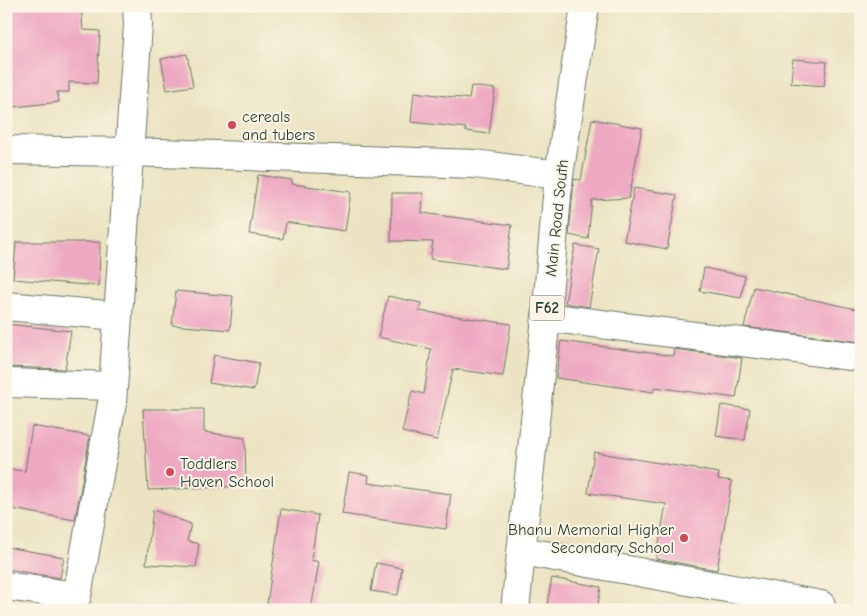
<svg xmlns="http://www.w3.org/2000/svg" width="867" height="616" viewBox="0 0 867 616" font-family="'Comic Neue',sans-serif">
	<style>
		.building { fill: #eea9c2 }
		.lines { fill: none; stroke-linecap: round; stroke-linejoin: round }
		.minor-casing { stroke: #667765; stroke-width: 30 }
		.major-casing { stroke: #667765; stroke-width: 30 }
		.minor { stroke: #fff; stroke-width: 28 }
		.major { stroke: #fff; stroke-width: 28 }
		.poi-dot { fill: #d1495b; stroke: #fcf5e5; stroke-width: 2 }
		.labels { text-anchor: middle; stroke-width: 4; stroke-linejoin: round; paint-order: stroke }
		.shield { fill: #fcf5e5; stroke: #617469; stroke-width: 1 }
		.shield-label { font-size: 15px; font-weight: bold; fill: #1f3d34 }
		.poi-label { font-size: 16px; fill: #1f3d34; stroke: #fcf5e5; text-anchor: start }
		.street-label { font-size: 16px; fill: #1f3d34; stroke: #fcf5e5 }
	</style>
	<rect width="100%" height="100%" fill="#fcf5e5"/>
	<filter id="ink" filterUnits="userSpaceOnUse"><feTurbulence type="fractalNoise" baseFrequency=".02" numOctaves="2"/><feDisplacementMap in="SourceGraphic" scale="10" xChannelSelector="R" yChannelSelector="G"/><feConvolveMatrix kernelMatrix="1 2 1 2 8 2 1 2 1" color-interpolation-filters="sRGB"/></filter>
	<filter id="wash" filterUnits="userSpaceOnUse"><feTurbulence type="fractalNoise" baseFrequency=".0096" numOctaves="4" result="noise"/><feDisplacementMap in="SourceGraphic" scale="20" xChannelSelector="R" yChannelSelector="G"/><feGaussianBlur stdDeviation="1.12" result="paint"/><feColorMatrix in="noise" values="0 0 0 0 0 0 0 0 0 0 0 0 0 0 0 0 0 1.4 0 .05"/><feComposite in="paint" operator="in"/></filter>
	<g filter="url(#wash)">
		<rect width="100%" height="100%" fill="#ebe3c1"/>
		<g id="blocks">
			<path class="building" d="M6,6h75l2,24 17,1 -3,52 -28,-1v10h-12l2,10 -53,6z
				M187,54l6,32 -26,4 -6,-31z
				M793,59l34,3 -3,24 -33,-3z
				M471,86l24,3 -6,45 -24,-3 1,-3 -55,-6 3,-30 55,7z
				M592,119l50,9 -13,70 -37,2 -4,39 -19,-4 5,-56 7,1z
				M258,175l34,5v4l59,8 -6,39 -59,-9 -3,17 -34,-5z
				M634,188l43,7 -10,54 -43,-8z
				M392,193h31l-1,20 90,12 -6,44 -76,-10 3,-17 -42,-1z
				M16,242h84l-1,44 -86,-7z
				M575,245l24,4 -10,58 -24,-4z
				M704,268l41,8 -4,22 -41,-7z
				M754,287l107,23v32l-117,-15z
				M176,291l57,5 -3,34 -58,-5z
				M388,296l33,7 -2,8 92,13 -8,52 -50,-7 -16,71 -35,-8 10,-41 12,3 7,-45 -53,-12z
				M6,324l65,7 -6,38 -59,-2z
				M561,341l112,15 1,-7 68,9 -6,40 -82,-11v5l-98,-14z
				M214,355l45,8 -5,27 -45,-7z
				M721,405l29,4 -5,31 -29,-4z
				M143,409h61v23l41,6 1,48 -98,4z
				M32,426l58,10 -15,84 -69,-12v-39l19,2z
				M594,452l125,21 -1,6 14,2 -15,89 -61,-11 10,-55 -78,-11z
				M349,472l20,3 -1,8 83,11 -5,35 -104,-15z
				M281,509l37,6 -7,45 8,2 -8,48h-45z
				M153,510l38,14 -4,17 12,3 -3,23 -50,-3z
				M6,547l58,10 -4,21 -54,-9z
				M376,563l26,5 -4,27 -27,-4z
				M552,578l49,9 -4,23h-51z"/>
		</g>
	</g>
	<g filter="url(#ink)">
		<use href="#blocks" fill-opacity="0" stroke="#667765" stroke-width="1"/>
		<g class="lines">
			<defs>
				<path id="minor" d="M6,150l123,2 346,12 84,11
					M6,306l112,10
					M546,317l312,40
					M6,383l107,3
					M522,551l299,54
					M6,586l71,10 35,-193 26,-378 -1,-19"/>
				<path id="major" d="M515,610l31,-293 13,-142 26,-169"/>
			</defs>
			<use href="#minor" class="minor-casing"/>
			<use href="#major" class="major-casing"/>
			<use href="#minor" class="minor"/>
			<use href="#major" class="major"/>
		</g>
	</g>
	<g class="poi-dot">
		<circle cx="232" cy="125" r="5"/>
		<circle cx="170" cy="472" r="5"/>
		<circle cx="684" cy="538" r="5"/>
	</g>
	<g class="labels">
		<rect class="shield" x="529.5" y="295.5" width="35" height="25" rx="4"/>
		<g class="shield-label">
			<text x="547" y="313">F62</text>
		</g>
		<g class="poi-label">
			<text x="242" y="122">cereals<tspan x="242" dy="18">and tubers</tspan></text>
			<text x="180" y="469">Toddlers<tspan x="180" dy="18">Haven School</tspan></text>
			<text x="674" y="535" text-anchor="end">Bhanu Memorial Higher<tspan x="674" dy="18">Secondary School</tspan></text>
		</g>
		<g class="street-label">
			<text transform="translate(556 218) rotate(-84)" y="6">Main Road South</text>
		</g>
	</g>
	<rect width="867" height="616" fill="none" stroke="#fcf5e5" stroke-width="25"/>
</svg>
